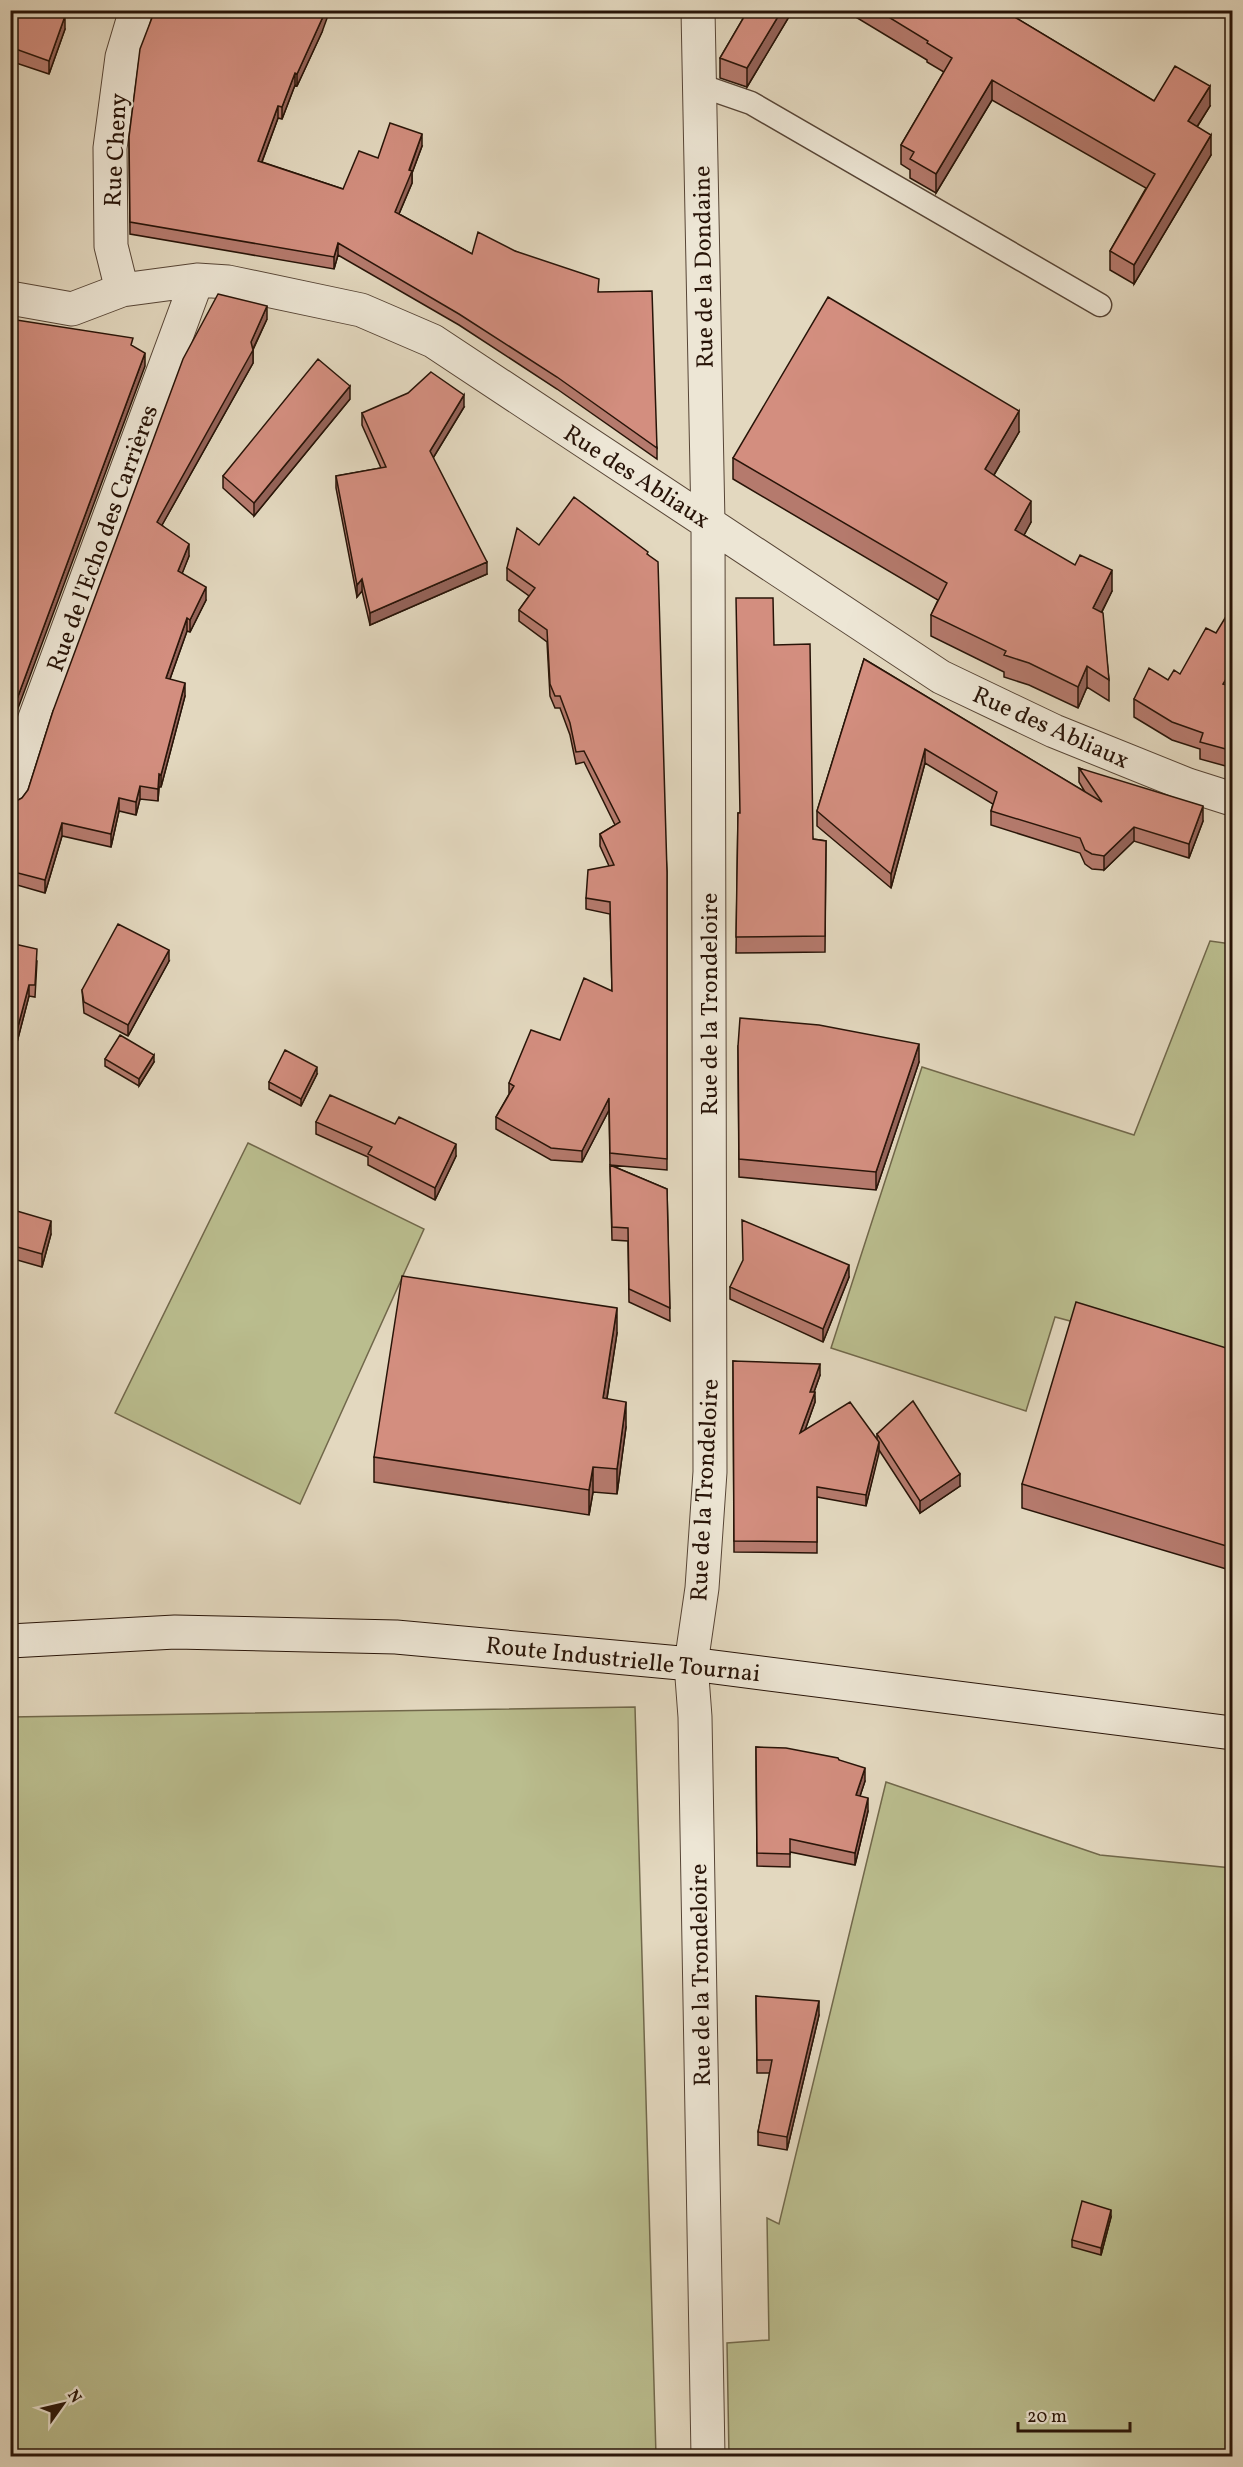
<svg xmlns="http://www.w3.org/2000/svg" width="1243" height="2467" viewBox="0 0 1243 2467" font-family="Vollkorn,serif">
	<style>
		.green { fill: #babd8e; stroke: #71684b; stroke-width: 1.5 }
		.lines { fill: none; stroke-linecap: round; stroke-linejoin: round }
		.lane-casing { stroke: #574536; stroke-width: 25 }
		.street-casing { stroke: #574536; stroke-width: 35 }
		.secondary-casing { stroke: #281408; stroke-width: 35 }
		.lane { stroke: #ede6d5; stroke-width: 22 }
		.street { stroke: #ede6d5; stroke-width: 33 }
		.secondary { stroke: #ede6d5; stroke-width: 33 }
		.wall { fill: #b57a6d; stroke: #281408; stroke-width: 1.5 }
		.shaded-wall { fill: #946359; stroke: #281408; stroke-width: 1.5 }
		.building { fill: #d38e7f; stroke: #281408; stroke-width: 1.5 }
		.labels { text-anchor: middle; stroke-width: 4.5; stroke-linejoin: round; paint-order: stroke }
		.street-label { font-size: 24px; fill: #281408; stroke: #ede6d5 }
	</style>
	<rect width="100%" height="100%" fill="#e3d8bf"/>
	<filter id="stains"><feTurbulence type="fractalNoise" baseFrequency=".00333" numOctaves="4"/><feColorMatrix values="0 0 0 0 .2 0 0 0 0 .09 0 0 0 0 .02 0 0 0 .5 -.17"/></filter>
	<radialGradient id="worn" r=".72"><stop offset=".6" stop-color="#630" stop-opacity="0"/><stop offset="1" stop-color="#630" stop-opacity=".3"/></radialGradient>
	<path class="green" d="M1210,941l21,3 1,-3v423l-177,-47 -29,94 -195,-63 91,-281 212,68z
		M248,1143l176,86 -124,275 -185,-91z
		M635,1707l21,749h-645v-739z
		M886,1782l214,73 132,13v588h-503l-2,-113 42,-3 -2,-122 12,6z"/>
	<g class="lines">
		<defs>
			<path id="lane" d="M699,85l52,18 349,202"/>
			<path id="street" d="M698,10l10,513 2,949 -8,116 -11,76 4,53 13,739
				M122,290l-11,-44 -1,-98 12,-91 14,-47
				M10,298l62,11 50,-19 75,-10 31,2 133,28 72,31 508,336 113,54 134,54 44,14
				M10,797l25,-79 162,-438"/>
			<path id="secondary" d="M10,1641l165,-9 221,5 295,27 541,69"/>
		</defs>
		<use href="#lane" class="lane-casing"/>
		<use href="#street" class="street-casing"/>
		<use href="#secondary" class="secondary-casing"/>
		<use href="#lane" class="lane"/>
		<use href="#street" class="street"/>
		<use href="#secondary" class="secondary"/>
	</g>
	<path class="wall" d="M10,10l55,19 -16,45 -39,-13z
		M748,10h45l-46,77 -27,-9v-20z
		M844,10h159l151,91 56,5 -13,21 14,28 -77,129 -24,-14v-19l36,-63 -154,-88 -56,93 -26,-15v-8l-9,-6v-19l43,-73 -17,-10v-2z
		M322,32l-25,54 -2,-1 -13,34 -4,-1 -16,44 81,27 35,-31 44,-12 -10,27v10l-13,31 73,40 43,-3 84,41 58,156v11l-100,-70 -98,-64 -121,-70 -4,14 -204,-35 -1,-97z
		M267,319l-14,31v13l-91,162 27,31 -7,17 24,27 -16,32 -3,-1 -17,48 15,17 -24,91h-2l-1,14 -18,-2 -4,16 -17,-4 -8,36 -49,-11 -17,57 -35,-10v-81l3,1 9,-5 6,-8 25,-79z
		M350,399l-96,117 -31,-28v-12z
		M464,407l-31,51 54,116 -117,51 -8,-34 -5,6 -21,-109v-12l45,-8 -19,-43v-12z
		M1019,432l-25,43 37,47 -7,13 88,56 -10,21 7,68v21l-22,-14 -9,21 -49,-23 -25,-8v-5l-73,-36v-21l7,-15 -205,-121v-21z
		M539,545l109,10 19,317v298l-57,-5 -1,-55 -27,52 -31,-2 -55,-31v-12l13,-23v-11l51,-43 52,-49 -2,-77 -24,-5v-11l23,-32 -9,-20v-12l15,-9 -31,-63 -8,2 -6,-29 -10,-27h-5l-5,-12 -3,-54 -28,-21v-11l10,-14 -22,-16v-12z
		M774,645l39,194 13,2 -1,111 -89,1 2,-140h2z
		M864,659l221,133 -6,-10v-14l124,53 -14,37 -55,-17 -30,29 -12,-1 -7,-5 -5,-11 -89,-28v-14l2,-7 -68,-41 -34,125 -74,-62v-15z
		M1180,674l53,13v81l-33,-9v-10l-28,-9 -38,-23v-18z
		M10,943l27,18 -2,36 -6,-1 -13,50 -6,-2z
		M169,961l-41,75 -44,-23 -2,-23z
		M738,1046l181,16 -43,128 -137,-13z
		M105,1059l49,3 -15,24 -34,-20z
		M317,1074l-16,32 -32,-17v-7z
		M316,1122l140,34 -21,44 -67,-35v-8l-52,-23z
		M610,1165l57,24 3,132 -41,-19 -1,-61 -16,-1z
		M10,1185l4,14 -3,10 40,25 -9,33 -32,-9z
		M849,1277l-26,65 -93,-43v-12z
		M617,1333l-10,66 19,28 -9,67 -24,-2 -4,23 -215,-33v-25z
		M1233,1350v221l-211,-63v-24z
		M733,1361l87,14 -6,17 1,10 -10,28 72,9v-5l83,52 -40,27 -41,-63 -13,56 -49,-9v56l-83,-1z
		M756,1747l83,13 26,21 -5,15 8,15 -13,54 -65,-13v15l-33,-1z
		M756,1996l63,19 -32,135 -29,-5v-13l12,-59h-13z
		M1111,2217l-10,38 -29,-8v-7z"/>
	<path class="shaded-wall" d="M326,10h4l-8,22 -25,54v-12z
		M782,10h11l-46,77v-19z
		M65,16v13l-16,45v-13z
		M295,73v12l-13,34v-12z
		M992,80v20l-56,93v-19z
		M1210,86v20l-22,35v-20z
		M278,106v12l-20,54v-11z
		M422,134v12l-10,27v10l-17,40v-11z
		M1211,135v20l-77,129v-19z
		M338,243v12l-4,14v-12z
		M267,306v13l-16,34 2,-3v13l-96,171v-12l94,-180z
		M145,353v13l-128,345 -7,22v-12l7,-22z
		M350,386v13l-96,117v-13z
		M464,395v12l-34,56v-12z
		M1019,411v21l-34,58v-21z
		M1031,501v21l-16,30v-22z
		M189,544v12l-11,28v-13z
		M487,562v12l-117,51v-12z
		M1112,570v21l-19,38v-21z
		M362,579v12l-5,6v-12z
		M206,587v13l-16,32v-12z
		M187,618v13l-21,59v-12z
		M1087,666v21l-9,21v-21z
		M1233,668v17l-10,17v-18z
		M185,683v13l-24,91v-12z
		M925,749v14l-34,125v-14z
		M159,774v13l-1,14v-12z
		M140,786v13l-4,16v-13z
		M119,798v13l-8,36v-13z
		M1203,806v15l-14,37v-14z
		M62,823v13l-17,57v-13z
		M1134,827v14l-30,29v-14z
		M169,950v11l-41,75v-11z
		M29,985v11l-13,50v-12z
		M919,1044v18l-43,128v-18z
		M154,1055v7l-15,24v-7z
		M317,1067v7l-16,32v-7z
		M609,1098v12l-27,52v-11z
		M15,1141v13l-5,15v-13z
		M456,1144v12l-21,44v-12z
		M14,1186v13l-4,14v-13z
		M51,1221v13l-9,33v-13z
		M849,1265v12l-26,65v-13z
		M617,1308v25l-14,90v-25z
		M820,1364v11l-10,28v-11z
		M815,1392v10l-15,42v-11z
		M626,1402v25l-9,67v-25z
		M879,1442v11l-13,53v-11z
		M593,1467v25l-4,23v-25z
		M960,1474v12l-40,27v-12z
		M865,1768v13l-9,27v-13z
		M868,1798v13l-13,54v-12z
		M819,2001v14l-32,135v-13z
		M1111,2210v7l-10,38v-7z"/>
	<path class="building" d="M10,10h40l15,6 -16,45 -39,-14z
		M155,10h171l-29,64 -2,-1 -13,34 -4,-1 -20,55 85,28 16,-38 19,7 12,-35 32,11 -13,36 3,1 -17,41 77,42 6,-22 37,19 84,28 -1,13 54,-1 5,157 -100,-71 -98,-63 -121,-71 -4,14 -204,-35 -1,-85 11,-88z
		M748,10h34l-35,58 -27,-10z
		M877,10h126l151,91 21,-35 35,20 -22,35 23,14 -77,130 -24,-14 45,-77 -163,-94 -56,94 -26,-15 4,-7 -13,-7 51,-87 -25,-15 1,-2z
		M218,294l49,12 -16,36 2,8 -96,172 32,22 -11,27 28,16 -16,33 -3,-2 -21,60 19,5 -24,92 -2,-1 -1,15 -18,-3 -4,16 -17,-4 -8,36 -49,-11 -17,57 -35,-9 1,-10h-1v-59l3,1 9,-5 6,-8 25,-79 130,-352z
		M828,297l191,114 -34,58 46,32 -16,29 60,35 5,-10 32,15 -19,38 10,5 6,67 -22,-14 -9,21 -49,-24 -25,-8 2,-4 -75,-36 16,-32 -214,-125z
		M10,319l123,19 -2,7 14,8 -128,346 -7,22z
		M318,359l32,27 -96,117 -31,-27z
		M431,372l33,23 -34,56 57,111 -117,51 -8,-34 -5,6 -21,-109 50,-9 -24,-54 46,-20z
		M574,497l74,55 -1,2 11,8 9,310v287l-57,-6 -1,-55 -27,53 -31,-3 -55,-31 18,-31 -5,-3 22,-53 29,10 24,-62 28,13 -2,-89 -24,-4 2,-28 26,-5 -14,-31 20,-12 -36,-71 -8,1 -6,-29 -10,-27h-5l-5,-12 -3,-54 -28,-20 16,-22 -28,-20 10,-40 22,17z
		M736,598h37l1,47 36,-1 3,195 13,2 -1,95 -89,1 2,-124h2z
		M1233,605v63l-10,16 10,3v64l-33,-9 3,-9 -31,-11 -38,-23 15,-31 19,12 6,-10 6,4 26,-46 10,5z
		M864,659l238,143 -23,-34 124,38 -14,38 -55,-17 -30,29 -12,-2 -7,-4 -5,-12 -89,-27 6,-19 -72,-43 -34,125 -74,-63z
		M118,924l51,26 -41,75 -44,-23 -2,-12z
		M10,943l27,6 -2,36h-6l-13,49 -6,-1z
		M740,1018l79,7 100,19 -43,128 -137,-13 -1,-113z
		M120,1035l34,20 -15,24 -34,-20z
		M285,1050l32,17 -16,32 -32,-17z
		M330,1095l65,29 4,-7 57,27 -21,44 -67,-34 4,-7 -56,-25z
		M10,1137l5,4 -5,15z
		M610,1165l57,24 3,119 -41,-19 -1,-61 -16,-1z
		M10,1185l4,1 -4,14z
		M10,1209l41,12 -9,33 -32,-9z
		M742,1220l107,45 -26,64 -93,-42 13,-27z
		M402,1276l215,32 -14,90 23,4 -9,67 -24,-2 -4,23 -215,-33z
		M1076,1302l157,48v198l-211,-64z
		M733,1361l87,3 -10,28h5l-15,41 50,-31 29,40 -13,53 -49,-8v55l-83,-1z
		M913,1401l47,73 -40,27 -43,-67z
		M756,1747l30,1 52,10 1,2 26,8 -9,27 12,3 -13,55 -65,-14v15l-33,-1z
		M756,1996l63,5 -32,136 -29,-5 14,-72h-15z
		M1082,2201l29,9 -10,38 -29,-8z"/>
	<g class="labels">
		<g class="street-label">
			<text transform="translate(115 150) rotate(-87)" y="8">Rue Cheny</text>
			<text transform="translate(703 267) rotate(-91)" y="8">Rue de la Dondaine</text>
			<text transform="translate(637 476) rotate(33)" y="8">Rue des Abliaux</text>
			<text transform="translate(102 538) rotate(-70)" y="8">Rue de l'Echo des Carrières</text>
			<text transform="translate(1051 727) rotate(24)" y="8">Rue des Abliaux</text>
			<text transform="translate(709 1004) rotate(-90)" y="8">Rue de la Trondeloire</text>
			<text transform="translate(704 1490) rotate(-87)" y="8">Rue de la Trondeloire</text>
			<text transform="translate(623 1659) rotate(6)" y="8">Route Industrielle Tournai</text>
			<text transform="translate(700 1975) rotate(-91)" y="8">Rue de la Trondeloire</text>
		</g>
	</g>
	<rect width="1243" height="2467" fill="none" stroke="#e3d8bf" stroke-width="36"/>
	<rect x="12" y="12" width="1219" height="2443" fill="none" stroke="#281408" stroke-width="3"/>
	<rect x="18" y="18" width="1207" height="2431" fill="none" stroke="#281408" stroke-width="1.5"/>
	<g transform="translate(63 2404) rotate(56)" stroke="#ede6d5" stroke-width="4.5" paint-order="stroke">
	<path d="M0-4.5L10 22L0 15L-10 22Z" fill="#281408"/>
	<text y="-9" font-size="16" font-weight="bold" text-anchor="middle" fill="#281408">N</text>
	</g>
	<path d="M1018 2422v9h112v-9" fill="none" stroke="#281408" stroke-width="3"/>
	<text x="1027" y="2422" font-size="18" fill="#281408" stroke="#ede6d5" stroke-width="4.5" paint-order="stroke">20 m</text>
	<rect width="100%" height="100%" filter="url(#stains)"/>
	<rect width="100%" height="100%" fill="url(#worn)"/>
</svg>
